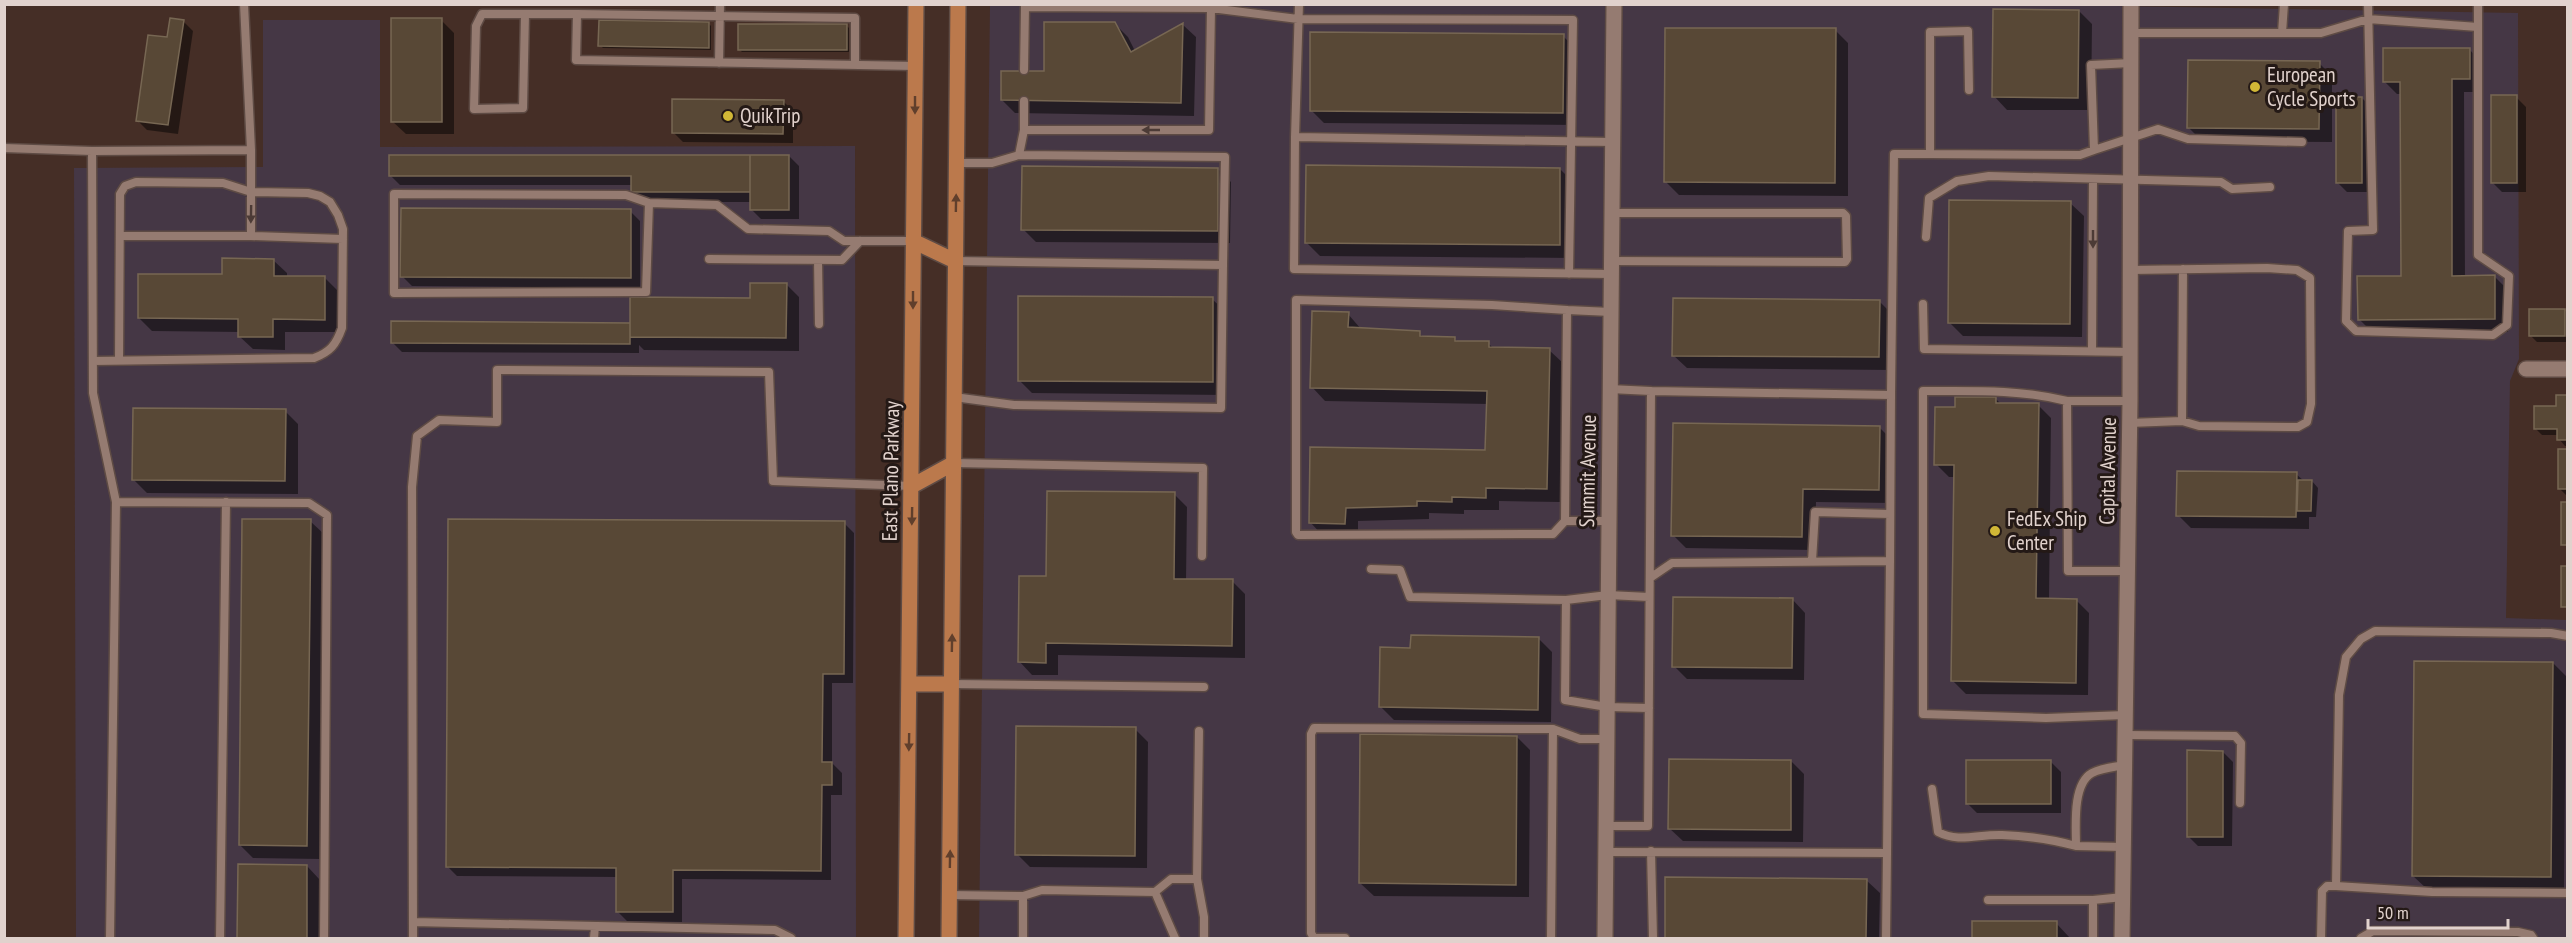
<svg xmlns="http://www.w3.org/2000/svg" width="2572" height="943" viewBox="0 0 2572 943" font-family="'PT Sans Narrow',sans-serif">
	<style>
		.industrial { fill: #453745 }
		.shadow { fill: #0007 }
		.building { fill: #584836; stroke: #776753; stroke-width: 1.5 }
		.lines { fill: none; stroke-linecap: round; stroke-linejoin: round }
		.lane-casing { stroke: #5e4b44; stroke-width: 11 }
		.street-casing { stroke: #5e4b44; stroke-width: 18 }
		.primary-casing { stroke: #5e4b44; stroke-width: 18 }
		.lane { stroke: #957b71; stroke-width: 8 }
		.street { stroke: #957b71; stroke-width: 15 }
		.primary { stroke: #bb794c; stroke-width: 15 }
		.oneway { fill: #603f2c }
		.oneway2 { fill: #4c3b36 }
		.poi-dot { fill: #d1b736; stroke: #241916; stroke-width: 2 }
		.labels { text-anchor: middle; stroke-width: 6; stroke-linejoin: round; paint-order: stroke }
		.poi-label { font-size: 21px; fill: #e1d2cd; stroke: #241916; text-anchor: start }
		.street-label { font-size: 21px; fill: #e1d2cd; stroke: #241916 }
	</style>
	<rect width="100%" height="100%" fill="#452e26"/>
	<path class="industrial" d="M2002,4l516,9 1,346 -9,22 -4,237 61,2v318h-1588l11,-933z
		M263,20h117v127l475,-1 1,792h-780l-2,-770 189,-1z"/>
	<path class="shadow" d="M2079,11l13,13 -1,86h-84l-13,-14z
		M441,20l13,13v101h-48l-14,-13z
		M183,21l10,10 -15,103 -31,-4 -10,-10 31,-81z
		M709,24l2,2v24l-108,-2 -3,-3z
		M1115,24l13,13 7,14 48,-26 13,12 -2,79 -179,-3 -13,-13z
		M846,25l3,3v24h-107l-3,-3z
		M1835,30l13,13v153l-169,-1 -13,-13z
		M1563,36l13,13v76l-252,-2 -13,-13z
		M2469,49l13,14v29h-18l1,185h30l13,13v42h-136l-13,-13 44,-42 -1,-183h-5l-13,-13z
		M2319,63l13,13v66l-130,-1 -13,-13z
		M2516,97l10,10v85h-24l-10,-10z
		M2362,98l10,10v84h-25l-10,-10z
		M783,101l10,10v32l-110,-1 -10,-10z
		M789,156l10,10v53h-38l-10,-10v-7h-109l-10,-10v-7h-232l-10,-10z
		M1218,169l13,13 -1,61 -194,-1 -13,-13z
		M1560,169l13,13 -1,76 -252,-2 -13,-13z
		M2070,203l14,13 -2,121 -119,-1 -13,-13z
		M630,211l10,10v67l-228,-2 -10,-10z
		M273,260l14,13v4l38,1 13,13v41h-53v18l-32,-1 -14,-13v-4l-87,-1 -13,-13 85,-42z
		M786,284l13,13v54l-155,-1 -5,-5v8l-237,-1 -10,-10 239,-18 121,-25z
		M1212,299l14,13 -1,83 -193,-2 -13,-13z
		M1879,301l14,14 -1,55 -205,-2 -14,-13z
		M2565,311l3,2v29h-31l-6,-6z
		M1348,314l13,15 58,4 5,5h30l4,4 30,1 6,6 55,1 14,13 -3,139 -61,-1v9h-35v4l-35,-1v6l-71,2v15h-35l-13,-14 2,-73 175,3 1,-48 -163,-3 -13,-14z
		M2568,397v49h-3l-6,-7v-4h-17l-7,-7z
		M1996,399l5,5 37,1 13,13 -2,182h27l13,13 -1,82 -122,-1 -14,-14 3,-203h-6l-13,-13 20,-55z
		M285,411l13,13v70l-151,-1 -13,-13z
		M1879,427l13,13v63l-76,-1 -1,48 -129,-2 -13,-13z
		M2568,451v44h-2l-7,-7z
		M2296,474l8,7h8l6,7 -2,29h-7v12l-118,-1 -13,-13z
		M1174,494l13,13 -1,73 46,1 13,13v64l-187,-3v20h-26l-13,-14 28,-83z
		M310,521l14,13 -4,325 -67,-1 -13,-13z
		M844,523l10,10 -1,150h-21v80l10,10v22h-11v85l-149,-1v43l-55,-1 -9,-9v-35l-161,-1 -10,-10z
		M1792,599l13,14 -1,67 -117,-1 -13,-13z
		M1539,639l13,13 -1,70 -157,-2 -13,-13z
		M2553,663l13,13 -2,214 -137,-1 -14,-13z
		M1135,729l13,13 -1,126 -117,-1 -13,-13z
		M1517,737l13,13 -1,147 -155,-1 -14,-13z
		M2223,752l10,10 -1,84h-34l-10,-10z
		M1791,761l13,13 -1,68 -120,-1 -14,-13z
		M2051,762l10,10v41h-84l-10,-10z
		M240,866h67l13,14 -1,58h-80z
		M1667,878l199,2 14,13 -1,45h-213z
		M1973,922l83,1 14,15h-97z"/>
	<path class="building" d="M1993,9l86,1 -1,88 -86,-1z
		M170,18l14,2 -16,105 -32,-4 12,-86 19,2z
		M391,18h51v104h-51z
		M599,20l110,2v26l-111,-2z
		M1044,22h71l16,30 52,-29 -2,80 -180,-3v-29h43z
		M738,24h109v26h-109z
		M1665,28h171l-1,155 -171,-1z
		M1310,32l254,2 -1,79 -253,-2z
		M2383,48h87v31h-18v197l43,-1v44l-137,1 -1,-44h44l-1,-194h-17z
		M2188,60l132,1 -1,68 -132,-1z
		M2491,95h26v88h-26z
		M2336,97h26v86h-26z
		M672,99l112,1 -1,34 -111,-1z
		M389,155h361v37h-119v-16h-242z
		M750,155h39v55h-39z
		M1306,165l254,3v77l-255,-2z
		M1022,166l196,2v63l-197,-1z
		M1949,200l122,1 -1,123 -122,-1z
		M401,208l230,1v69l-231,-1z
		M222,258l52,1v17h51v44l-52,-1v18h-35v-18l-100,-1v-44h84z
		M750,283h37l-1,55 -156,-1v-40l120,1z
		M1018,296l195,1v85l-195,-1z
		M1673,298l207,2 -1,57 -207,-1z
		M2529,309h36v27h-36z
		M1312,311l37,1 -1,15 72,4v5l35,1v4h34v6l61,1 -3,141 -61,-1v10l-34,-1v5l-35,-1v5l-71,2 -1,16 -36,-1 1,-76 175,3 2,-59 -177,-3z
		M391,321l239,2v21l-239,-1z
		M2556,395h12v45h-11v-11h-23v-23h22z
		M1955,397h41v6h43l-3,195 41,1 -1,84 -125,-2 3,-216h-20l1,-58h20z
		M133,408l153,1 -1,72 -153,-1z
		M1673,423l207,3 -1,64 -76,-1 -1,48 -131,-1z
		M2558,449h10v40h-10z
		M2177,471l120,1 -1,45 -120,-1z
		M2298,480h14l-1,31h-14z
		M1047,491l128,1 -1,87h59l-1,67 -186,-3v20l-28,-1 1,-86h27z
		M2561,502h7v43h-7z
		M242,519h69l-4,327 -68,-1z
		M448,519l397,2 -1,153h-21l-1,88h10v23h-10l-1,86 -148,-1v42h-57v-44l-170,-1z
		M2561,566h7v41h-7z
		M1673,597l120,1 -1,70 -120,-1z
		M1411,635l128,2 -1,73 -159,-3 1,-60 30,1z
		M2414,661l139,1 -2,215 -139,-1z
		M1016,726l120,1 -1,129 -120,-1z
		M1360,734l157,2 -1,149 -157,-2z
		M2187,750l36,1v86h-36z
		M1669,759l122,1v70l-123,-1z
		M1966,760h85v44h-85z
		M238,864l69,1v73h-70z
		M1665,877l202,2 -1,59h-201z
		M1972,921h85v17h-85z"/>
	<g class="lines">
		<defs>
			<path id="lane" d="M1025,4v3l186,1v-3
				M1299,4l-4,133 -1,132 317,5
				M2368,4l5,226 -25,1 -2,90 10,10 137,4 14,-10 2,-49 -31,-21v-251
				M525,14h-43l-6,12 -2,83 49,-1 2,-94h52l-1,46 339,6
				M577,14l278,4v47
				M2131,33h190l47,-14 110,8
				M2282,33l2,-29
				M719,63l1,-59
				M2131,63l-40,2 3,85 64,-21 30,10 114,3
				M1024,70l1,-63
				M1969,90l-1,-59 -38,1v122l150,1 14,-5
				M1024,130h185l2,-122 87,11 275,1 -4,254
				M1295,137l317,5
				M4,148l88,3 1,242 23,109 -6,436
				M92,151l159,-1 -7,-146
				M1019,155l5,-25v-29
				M957,163h35l27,-8 206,2 -2,108
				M649,203l-3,89 -252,1v-99l232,1 23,8 68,2 31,24 81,2 15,10h69
				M120,236h131l92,3
				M251,236v-86
				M1926,237l3,-39 28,-17 32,-5 232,6 11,7 38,-2
				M709,259l133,1 18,-19
				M818,260l1,64
				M1611,261l234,1 2,-3 -1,-43 -3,-3h-231
				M1923,304l1,45 206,3
				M2092,351l1,-171
				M93,361l221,-3c16,-6 22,-13 28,-30l1,-99 -5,-14 -8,-13 -10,-6 -12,-3 -57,-1 -28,-9 -87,-1 -11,4 -5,8 -1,166
				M1651,391l240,4 -1,166
				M1891,395l3,-241h36
				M954,397l60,8 207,3 2,-143 -268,-4
				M2067,401c-48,-12 -96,-10 -144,-10v323l123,4 79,-3
				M2182,421l1,-152
				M2129,423l53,-2 17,5 99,1 9,-5 4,-18 -1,-126 -13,-8 -30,-2 -137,2
				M954,463l249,5 -1,88
				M116,502l193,1 18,12 -3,423
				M1565,521l-12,13 -255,1 -2,-3v-232l196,5 75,5
				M1609,521h-44l2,-211 44,2
				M1812,561l3,-49 75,2
				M1371,569l29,1 10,27 156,3
				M2127,571h-59l-1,-170h63
				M1650,578l22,-15 218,-2 -3,292
				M951,684l253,3
				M1649,708l-42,-1 -42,-7 1,-100 42,-5 41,2
				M1199,731l-2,148 7,38v21
				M2125,735l110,1 6,7 -1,60
				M1932,789l6,43c21,11 40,2 64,3 25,1 49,4 74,11
				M1606,826h42l3,-435 -41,-2
				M2124,847l-48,-1c0,-19 -4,-62 16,-73 9,-5 22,-6 33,-8
				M1651,851l2,87
				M1605,852l282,1 -1,85
				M2336,886l96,6 136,1
				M1155,892l16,-13h26
				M949,895l74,1 19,-6 113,2 20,46
				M1988,900h105
				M413,922l362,8 16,8
				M220,938l6,-436
				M413,938l-1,-451 5,-51 22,-16 58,2v-52l272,2 4,109 139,5
				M594,938l1,-12
				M1023,938v-42
				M1345,938h-31l-3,-5v-199l3,-6 239,1 27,10h27
				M1551,938l2,-209
				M2093,938v-38l30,-3
				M2321,938l1,-47 5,-5h9l3,-191 7,-38 15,-18 14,-8 176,2 17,3
				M2361,938l12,-7 145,1 13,3 2,3"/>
			<path id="street" d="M2526,369h42
				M1605,938l9,-934
				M2122,938l8,-537 1,-397"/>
			<path id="primary" d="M913,241l42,20
				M912,486l42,-23
				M909,684h42
				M906,938l10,-934
				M949,938l9,-934"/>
		</defs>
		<use href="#lane" class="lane-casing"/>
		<use href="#street" class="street-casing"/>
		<use href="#primary" class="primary-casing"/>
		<use href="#lane" class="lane"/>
		<use href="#street" class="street"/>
		<use href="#primary" class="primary"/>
	</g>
	<defs><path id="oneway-solid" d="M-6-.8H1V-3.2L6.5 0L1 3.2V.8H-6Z" transform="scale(1.5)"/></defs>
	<g class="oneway">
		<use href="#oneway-solid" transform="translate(915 105) rotate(90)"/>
		<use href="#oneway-solid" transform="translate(956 203) rotate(-89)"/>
		<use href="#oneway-solid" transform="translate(913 300) rotate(90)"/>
		<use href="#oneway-solid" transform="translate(912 516) rotate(91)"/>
		<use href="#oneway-solid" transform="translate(952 643) rotate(-89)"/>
		<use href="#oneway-solid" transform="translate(909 742) rotate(91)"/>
		<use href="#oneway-solid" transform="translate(950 859) rotate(-89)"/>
	</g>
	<g class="oneway2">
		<use href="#oneway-solid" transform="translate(1151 130) rotate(180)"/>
		<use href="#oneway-solid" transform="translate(251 214) rotate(91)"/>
		<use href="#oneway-solid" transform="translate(2093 239) rotate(90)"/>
	</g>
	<g class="poi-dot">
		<circle cx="2255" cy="87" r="6"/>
		<circle cx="728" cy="116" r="6"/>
		<circle cx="1995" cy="531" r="6"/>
	</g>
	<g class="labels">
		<g class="poi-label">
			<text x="2267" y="82">European<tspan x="2267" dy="24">Cycle Sports</tspan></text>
			<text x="740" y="123">QuikTrip</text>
			<text x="2007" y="526">FedEx Ship<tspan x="2007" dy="24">Center</tspan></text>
		</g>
		<g class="street-label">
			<text transform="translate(891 471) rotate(-89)" y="7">East Plano Parkway</text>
			<text transform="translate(1588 471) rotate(-89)" y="7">Summit Avenue</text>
			<text transform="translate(2108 471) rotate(-89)" y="7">Capital Avenue</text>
		</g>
	</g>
	<rect width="2572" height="943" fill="none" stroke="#e1d2cd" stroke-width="12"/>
	<path d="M2368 919v9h140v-9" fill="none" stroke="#e1d2cd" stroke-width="3"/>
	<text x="2377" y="919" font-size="18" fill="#e1d2cd" stroke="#241916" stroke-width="4.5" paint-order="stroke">50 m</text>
</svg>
